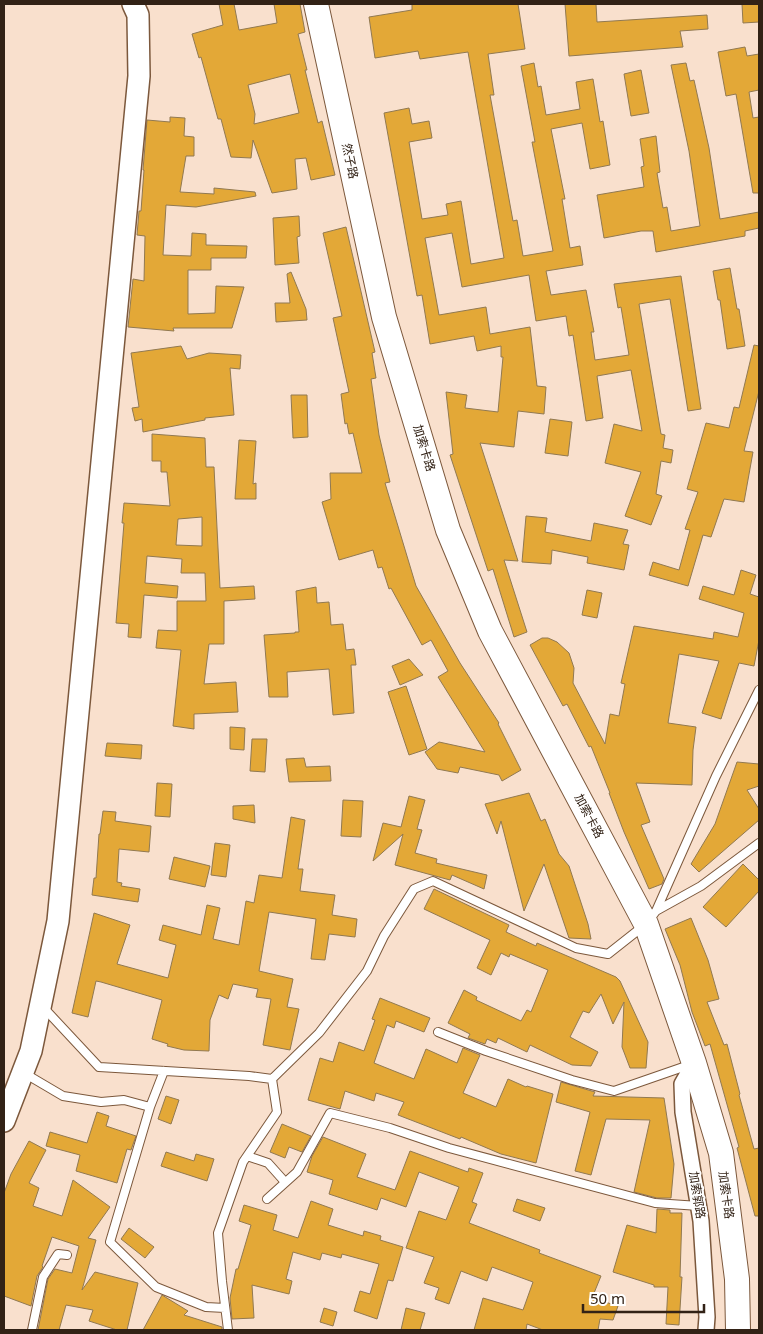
<svg xmlns="http://www.w3.org/2000/svg" width="763" height="1334" viewBox="0 0 763 1334" font-family="'Noto Sans','Noto Sans SC',sans-serif">
	<style>
		.building { fill: #e3a837; stroke: #917951; fill-rule: evenodd }
		.lines { fill: none; stroke-linecap: round; stroke-linejoin: round }
		.lane-casing { stroke: #7c583c; stroke-width: 10 }
		.street-casing { stroke: #7c583c; stroke-width: 18 }
		.secondary-casing { stroke: #7c583c; stroke-width: 24 }
		.primary-casing { stroke: #7c583c; stroke-width: 26 }
		.lane { stroke: #fff; stroke-width: 8 }
		.street { stroke: #fff; stroke-width: 15 }
		.secondary { stroke: #fff; stroke-width: 21 }
		.primary { stroke: #fff; stroke-width: 24 }
		.labels { text-anchor: middle; stroke-width: 4; stroke-linejoin: round; paint-order: stroke }
		.street-label { font-size: 12px; fill: #322216; stroke: #fff }
	</style>
	<rect width="100%" height="100%" fill="#f9e0cd"/>
	<path class="building" d="M219,4h15l5,26 38,-7 -3,-19h26l5,28 -7,2 9,36h-2l13,53 4,-2 13,54 -24,5 -5,-22 -11,1 2,30 -25,4 -19,-53 -2,18 -20,-1 -10,-38h-3l-17,-62 -2,1 -7,-24 31,-9zM290,74l9,39 -45,11 1,-10 -7,-29z
		M412,4h106l7,45 -37,5 6,41h-4l23,126 4,-1 6,36 30,-5 -21,-109h3l-14,-76 13,-3 4,24 3,-1 5,29 34,-6 -4,-27 17,-3 7,43 3,-1 7,44 -20,4 -8,-46 -31,6 14,70h-3l8,49 10,-2 3,19 -37,6 5,24 35,-5 8,42h-3l4,28 34,-5 -8,-48 -3,1 -4,-24 67,-8 20,133 -13,2 -18,-112 -31,5 22,130 4,1 -2,13 10,2 -2,13 -10,-2 -5,33 6,2 -11,29 -26,-9 16,-44 -36,-9 9,-39 28,7 -11,-61 -34,6 6,42 -17,3 -13,-86 -4,1 -3,-20 -30,5 -7,-46 -67,12 -10,-54 -27,5 14,77 47,-8 4,27 40,-7 7,59 9,1 -2,27 -26,-3 -4,36 -34,-4 38,118 -14,-1 23,72 -13,5 -21,-68 -5,2 -38,-116 3,-1 -7,-62 21,3 -2,13 33,4 5,-55h-2v-11l-24,5 -3,-15 -44,8 -8,-49 -5,1 -33,-183 25,-5 3,16 17,-3 3,17 -23,4 13,77 26,-4 -2,-11 15,-3 10,63 33,-6 -36,-206 -48,7 -2,-8 -43,7 -6,-41 43,-7z
		M565,4h31l1,18 110,-7 1,14 -28,2 3,16 -114,9z
		M742,4h17v18l-16,1z
		M745,47l2,9 12,-2v36l-10,2 4,26 6,-1v76h-6l-17,-99 -10,2 -8,-44z
		M686,63l4,18 4,-1 15,68 11,71 39,-7v16l-14,3v5l-89,16 -3,-21h-12l-37,7 -7,-43 47,-8 -3,-20 3,-1 -4,-27 16,-3 4,36 -3,1 6,35 4,-1 4,24 29,-5 -11,-75 -18,-86z
		M641,70l8,43 -18,3 -7,-42z
		M170,117l15,1 -1,18 10,1v19h-8l-6,36 34,2v-6l41,4 1,4 -60,11 -30,-2 -3,50 28,1 1,-23 14,1v11l41,1 -1,12h-35v12h-23v44l27,-1 1,-27 28,1 -12,41h-59l1,3 -46,-4 5,-48 11,2 1,-45 -8,-1 2,-24h2l3,-41h-1l4,-50 23,2z
		M299,216l1,20 -3,1 2,26 -24,2 -2,-47z
		M346,227l29,125 -3,1 4,25 -5,1 8,56 11,47 -5,1 31,103 44,77 39,60 -1,1 23,46 -19,11 -3,-6 -39,-8 -2,6 -21,-4 -12,-17 14,-10 46,10 -47,-75 10,-6 -17,-31 -9,5 -31,-57 -2,1 -7,-22 -4,1 -5,-18 -34,10 -17,-58 9,-3 -1,-26h32l-9,-40 -4,1 -2,-11 -2,1 -4,-30 8,-2 -16,-74 9,-2 -19,-83z
		M730,268l7,41h2l6,37 -18,3 -7,-49h-2l-5,-29z
		M291,272l15,37 1,11 -31,2 -1,-19h15l-3,-29z
		M754,345l5,1v45l-15,60 9,1 -9,50 -20,-3 -13,38 -8,-2 -15,51 -39,-11 4,-13 26,8 11,-40 -5,-1 13,-37 -11,-3 19,-66 23,5 5,-21 5,1z
		M181,346l6,13 22,-6 32,2 -1,14 -10,-1 4,47 -29,3v2l-62,12 -1,-13 -7,2 -3,-13 7,-1 -8,-54z
		M291,395h16l1,42 -15,1z
		M550,419l22,3 -4,34 -23,-3z
		M152,434l53,4 1,29h8l6,121 34,-2 1,13 -31,2v43h-15l-5,40 32,-2 2,30 -44,2v15l-21,-3 8,-76 -25,-2 2,-18 19,1v-30h29l-1,-28h-24l1,-14 -35,-3 -2,27 33,3 -1,12 -33,-3 -3,43 -13,-1 1,-13 -13,-1 8,-100h-2l2,-20 46,3 -3,-34h-6v-11h-9zM202,517v29l-26,-1 2,-26z
		M239,440l17,1 -3,43 3,-1v16h-21z
		M526,516l21,2 -2,14 46,9 3,-18 34,7 -5,14 6,1 -5,25 -37,-7 1,-6 -36,-7 -1,14 -29,-2z
		M741,570l15,5 -6,19 9,3v43l-5,26 -15,-3 -18,56 -19,-6 17,-52 -40,-7 -11,69 28,4 -3,23 -1,35 -56,-2 14,39 -9,3 23,54 -2,5 -13,5 -25,-57 -15,-39h1l-19,-47 -2,1 -22,-43 -4,2 -33,-61 12,-7h6l9,4 12,11 5,15 -1,15 32,61 5,-30 9,2 6,-32 -4,-1 13,-57 79,13 1,-7 24,5 6,-24 -45,-14 4,-13 31,9z
		M316,587l1,16 12,-1 2,23 12,-1 3,26 8,-1 2,16h-5l3,48 -21,2 -4,-46 -42,3 1,25h-19l-5,-62 31,-2v-1h4l-3,-41z
		M587,590l15,3 -5,25 -15,-3z
		M409,659l14,16 -23,10 -8,-19z
		M406,686l21,63 -18,6 -21,-63z
		M230,727l15,1 -1,22 -14,-1z
		M252,739h15l-2,33 -15,-1z
		M107,743l35,2 -1,14 -36,-3z
		M304,758l2,9 24,-1 1,15 -42,1 -3,-23z
		M737,762l22,2v22l-12,4 12,19v11l-60,52 -8,-8 24,-40z
		M157,783l15,1 -2,33 -15,-1z
		M529,793l12,28 4,-2 14,35 10,12 19,58 3,15 -22,-1 -25,-74 -20,47 -23,-90 -4,13 -12,-30z
		M409,796l16,4 -8,29 5,1 -7,23 22,6 -1,4 51,12 -3,14 -32,-14 -2,5 -55,-15 8,-31 -30,27 10,-38 18,4z
		M343,800l20,1 -2,36 -20,-1z
		M254,805l1,18 -22,-4v-13z
		M103,811l13,1 -1,9 36,5 -2,26 -30,-3 -2,33 5,1 -1,3 19,3 -2,13 -46,-7 2,-17h2l3,-44h1z
		M291,817l14,3 -7,49h5l-3,22 35,4 -3,20 25,4 -2,18 -26,-3 -4,26 -14,-1 5,-40 -47,-7 -10,59 34,8 -6,28 12,2 -9,41 -27,-5 8,-46 -15,-2 2,-8 -25,-5 -5,15 -9,-4 -9,25 -1,31 -25,-1 -17,-4 1,-2 -16,-5 10,-39 -61,-18 -5,-1 -8,36 -16,-4 22,-100 36,12 -13,39 51,14 8,-33 -17,-5 4,-15 38,10 6,-30 13,3 -7,31 26,6 7,-44 8,2 5,-28 23,3z
		M215,843l15,2 -4,32 -15,-2z
		M174,857l36,9 -5,21 -36,-8z
		M743,864l16,16v11l-33,36 -23,-20z
		M434,889l75,36 -3,7 30,14 1,-3 79,34 4,4 28,61 -2,26h-16l-8,-21 2,-45 -11,22 -12,-30 -12,19 -6,-2 -13,26 28,15 -7,14 -19,-1 -42,-20 -3,7 -29,-14 -2,5 -9,-4 -2,5 -17,-6 2,-4 -22,-11 16,-33 13,7 -1,3 45,21 6,-11 4,2 17,-42 -38,-16 -1,3 -8,-4 -10,22 -14,-7 13,-28 -66,-31z
		M691,918l17,42 11,39 -12,3 17,43 3,-1 13,50 -1,1 15,54 5,-1v68h-4l-18,-68 2,-1 -29,-103 -5,2 -13,-34 -12,-47 -15,-36z
		M380,998l50,20 -6,14 -28,-11 -2,7 -7,-3 -13,38 40,16 12,-30 31,14 6,-15 17,7 -17,38 33,14 12,-28 18,8 1,-1 26,8 -17,69 -35,-9 -40,-17 -1,2 -62,-24 6,-13 -28,-9 -2,8 -29,-10 -5,18 -32,-9 12,-42 13,4 6,-20 25,9 11,-31 -3,-1z
		M561,1082l34,10 -2,4 71,2 10,66 -3,34h-14l-23,-6 16,-72 -44,-1 -15,56 -16,-4 15,-59 -34,-10z
		M166,1096l13,4 -8,24 -13,-5z
		M97,1112l12,4 -3,10 30,10 -5,14 -4,-1 -10,34 -41,-12 4,-16 -34,-9 4,-14 37,11z
		M282,1124l29,12 -9,16 -13,-5 -4,11 -15,-6z
		M323,1137l43,17 -9,23 38,13 15,-39 58,21 1,-4 14,5 -11,29 5,2 -8,19 71,27 -1,3 62,23 -9,22 26,8 -5,14 -13,-1 -2,11h-55l-16,-6 -1,6h-52l9,-32 40,12 10,-28 -41,-15 -5,14 -26,-10 -12,33 -14,-5 4,-11 -15,-5 10,-26 -28,-9 13,-37 27,9 13,-33 -40,-15 -13,35 -25,-9 -4,12 -48,-16 4,-14 -26,-8 5,-16z
		M29,1141l17,9 -17,33 10,5 -6,18 29,10 11,-36 37,27 -22,31 8,2 -14,50 13,-18 43,11 -11,47h-10l-28,-9 4,-11 -27,-5 -7,25h-21l10,-51 7,-10 17,4 7,-27 -27,-9 -10,29 1,1 -6,9 -6,30 -27,-10v-103l7,-19z
		M166,1152l28,9 2,-7 18,5 -7,22 -46,-15z
		M517,1199l28,9 -5,13 -27,-10z
		M311,1201l22,8 -5,16 35,11 1,-5 17,5 -1,4 23,7 -10,34 -5,-1 -11,39 -23,-8 6,-20 10,3 9,-30 -37,-10 -1,4 -19,-5 -2,7 -27,-8 -7,27 6,2 -3,13 -37,-9 2,33 -22,1 -2,-21 6,-29h2l13,-44 -12,-4 5,-16 33,10 -4,15 25,8z
		M657,1209l13,1v3h12l-2,64h2l-3,48 -13,-1 2,-37h-14v-2l-41,-13 14,-47 29,8z
		M129,1228l25,19 -9,11 -24,-19z
		M162,1295l26,16 -4,4 38,12v3h-79z
		M324,1308l13,4 -4,14 -13,-4z
		M406,1308l19,5 -5,17h-19z"/>
	<g class="lines">
		<defs>
			<path id="lane" d="M656,911l45,-25 58,-43
				M43,1007l56,60 150,9 23,3 47,-46 48,-62 17,-35 30,-47 19,-8 143,67 32,6 38,-30 10,-13 60,-135 43,-86
				M438,1032l48,19 86,29 42,11 78,-27
				M164,1071l-14,36 -40,135 46,45 50,20 19,1
				M24,1073l39,23 38,6 23,-2 26,7
				M247,1156l21,7 17,19
				M267,1199l30,-27 33,-59 60,15 59,20 206,55 44,3
				M32,1330l11,-53 15,-23 9,1
				M228,1330l-6,-49 -4,-48 25,-71 34,-50 -5,-33"/>
			<path id="street" d="M694,1063l-12,21 1,28 18,109 6,96 -1,13"/>
			<path id="secondary" d="M4,1121l27,-70 27,-130 81,-845 -1,-61 -5,-11"/>
			<path id="primary" d="M316,4l68,313 64,213 42,101 156,293 48,139 27,90 16,126 1,51"/>
		</defs>
		<use href="#lane" class="lane-casing"/>
		<use href="#street" class="street-casing"/>
		<use href="#secondary" class="secondary-casing"/>
		<use href="#primary" class="primary-casing"/>
		<use href="#lane" class="lane"/>
		<use href="#street" class="street"/>
		<use href="#secondary" class="secondary"/>
		<use href="#primary" class="primary"/>
	</g>
	<g class="labels">
		<g class="street-label">
			<text transform="translate(350 161) rotate(78)" y="4">然子路</text>
			<text transform="translate(424 448) rotate(73)" y="4">加索卡路</text>
			<text transform="translate(589 816) rotate(62)" y="4">加索卡路</text>
			<text transform="translate(697 1195) rotate(81)" y="4">加索郭路</text>
			<text transform="translate(726 1195) rotate(82)" y="4">加索卡路</text>
		</g>
	</g>
	<rect width="763" height="1334" fill="none" stroke="#322216" stroke-width="10"/>
	<path d="M583 1304v8h121v-8" fill="none" stroke="#322216" stroke-width="2.5"/>
	<text x="590" y="1304" font-size="15" fill="#322216" stroke="#ffffff" stroke-width="4" paint-order="stroke">50 m</text>
</svg>
